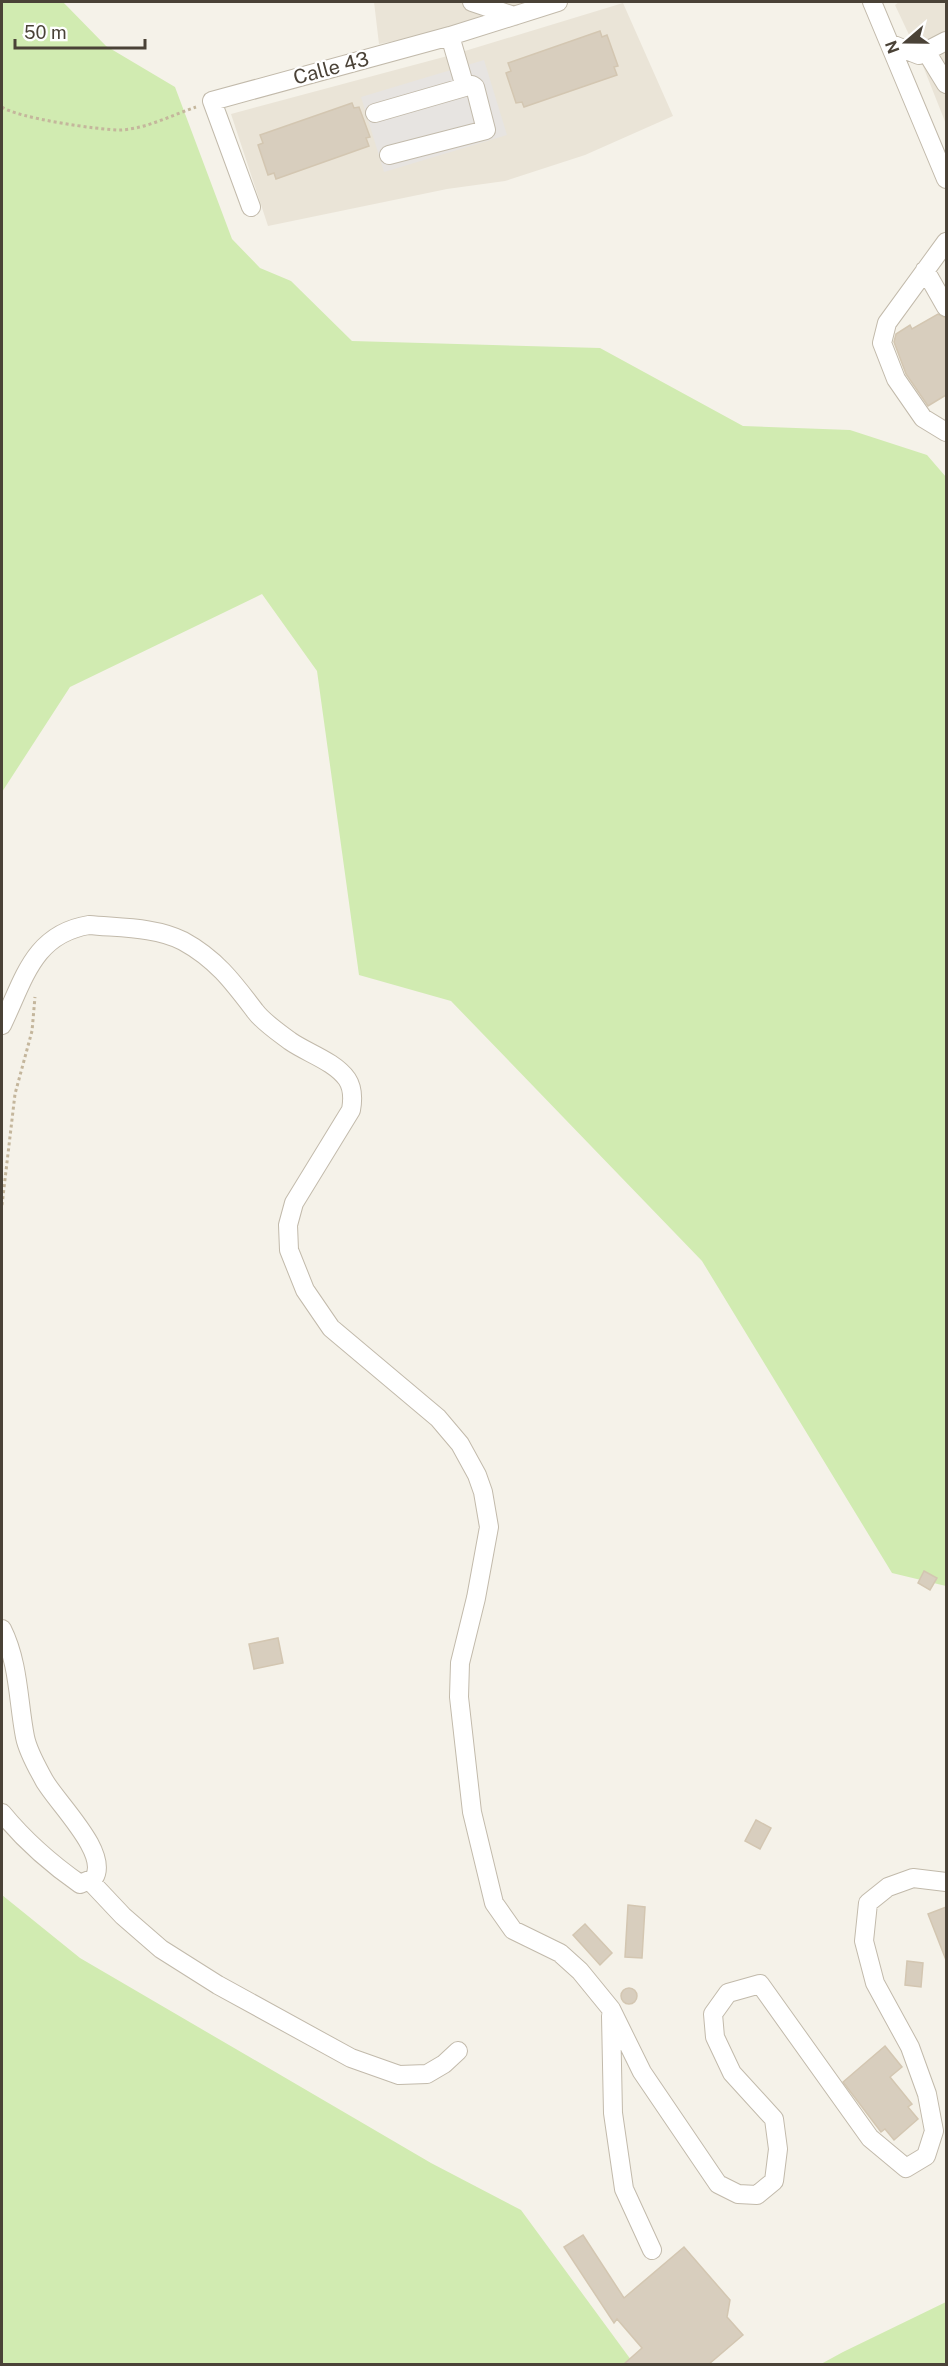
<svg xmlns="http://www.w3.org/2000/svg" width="948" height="2366" viewBox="0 0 948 2366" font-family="'Public Sans',sans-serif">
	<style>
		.residential { fill: #eae4d7 }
		.green { fill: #d1ebb1 }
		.parking { fill: #e7e4e1 }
		.building { fill: #d8cebe; stroke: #d3c6b1; stroke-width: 1.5 }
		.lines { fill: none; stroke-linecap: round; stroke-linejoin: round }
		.minor-casing { stroke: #c2baab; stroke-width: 20 }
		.path { stroke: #c4b69c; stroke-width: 3; stroke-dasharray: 3 3; stroke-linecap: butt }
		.minor { stroke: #fff; stroke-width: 18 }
		.labels { text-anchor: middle; stroke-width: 4.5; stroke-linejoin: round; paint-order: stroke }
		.street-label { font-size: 20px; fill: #4a4237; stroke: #fff }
	</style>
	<rect width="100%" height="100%" fill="#f5f2e9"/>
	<path class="residential" d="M374,2h176l-68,22 -103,20z
		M899,2h47v122l-27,-68 -24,-51z
		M623,3l50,113 -88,39 -80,26 -58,8 -179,37 -37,-112 224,-60z"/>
	<path class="green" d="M2,2h61l43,44 69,41 57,152 28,29 31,13 61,60 248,7 143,78 107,4 77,25 19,22v1109l-54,-13 -190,-312 -251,-260 -92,-26 -42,-304 -55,-77 -192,93 -68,105z
		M2,1895l78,63 351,205 90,47 113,154h-632z
		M946,2302v62h-125l22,-12z"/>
	<path class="parking" d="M484,60l23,75 -123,37 -23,-75z"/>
	<path class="building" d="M600,31l2,6 5,-2 11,31 -4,1 3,8 -93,32 -2,-5 -6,1 -10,-30 5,-2 -3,-8z
		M352,103l2,5 5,-1 11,30 -4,1 3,8 -93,33 -2,-6 -6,2 -10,-30 5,-2 -3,-8z
		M938,314l8,4v77l-18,11 -22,-32 -12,-32 2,-8 14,-9 2,4z
		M924,1571l13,7 -7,12 -12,-7z
		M278,1638l5,25 -29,6 -5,-25z
		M756,1820l15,8 -11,21 -15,-8z
		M628,1905l17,2 -3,51 -17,-1z
		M946,1907v53l-18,-46z
		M585,1924l27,29 -12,12 -27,-30z
		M907,1961l16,2 -2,24 -16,-2z
		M621 1996a8 8 0 1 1 16 0a8 8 0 1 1-16 0Z
		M885,2046l17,21 -12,10 22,27 -4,3 10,12 -24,21 -9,-11 -4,3 -38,-50z
		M583,2235l41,63 60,-51 46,53 -3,17 16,18 -34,29h-85l18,-16 -25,-29 -3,4 -50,-76z"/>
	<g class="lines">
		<defs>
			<path id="minor" d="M472,2l42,14
				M872,2l74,177
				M891,44l28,11 27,-14
				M927,53l19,31
				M375,113l90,-26 -15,-51
				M389,155l97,-25 -11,-43 -3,-2 -7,2
				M251,207l-39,-106 238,-65 108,-34
				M946,242l-59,81 -5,20 14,36 27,39 23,14
				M925,270l21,37
				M2,1025c22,-45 31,-91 87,-100 31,3 67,2 94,16 33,18 50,41 72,70 8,11 23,21 35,30 17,12 44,20 57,38 6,9 6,20 4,31l-57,93 -6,22 1,25 16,40 26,38 107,90 22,26 17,31 6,17 6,35 -13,71 -16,65 -1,34 13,115 22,91 19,27 47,23 20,18 31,38 31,63 76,112 20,10 19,1 17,-14 4,-32 -4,-30 -42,-46 -17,-36 -2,-23 15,-21 32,-9 110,154 36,30 20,-12 8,-25 -7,-37 -17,-47 -35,-64 -11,-42 4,-38 20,-16 25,-9 33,4
				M2,1629c17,34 16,72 23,108 3,15 12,30 19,43 12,22 66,73 50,98l-14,6c-30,-21 -55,-43 -78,-71
				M90,1881l33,35 38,33 57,36 133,73 48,17 28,-1 17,-10 14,-13
				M611,2016l2,97 11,76 28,61"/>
		</defs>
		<use href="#minor" class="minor-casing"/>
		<path class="path" d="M2,107c15,11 97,23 118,23 26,-1 52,-15 76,-23
			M2,1205l13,-111 17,-63 3,-34"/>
		<use href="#minor" class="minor"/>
	</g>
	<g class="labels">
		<g class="street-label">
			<text transform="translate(331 68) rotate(-15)" y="7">Calle 43</text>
		</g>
	</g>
	<rect width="948" height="2366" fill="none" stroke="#4a4237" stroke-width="6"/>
	<g transform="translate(906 42) rotate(250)" stroke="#ffffff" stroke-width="4.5" paint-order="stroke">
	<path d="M0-4.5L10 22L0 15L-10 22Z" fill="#4a4237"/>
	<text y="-9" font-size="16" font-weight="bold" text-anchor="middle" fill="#4a4237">N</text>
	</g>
	<path d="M15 39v9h130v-9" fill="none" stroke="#4a4237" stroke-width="3"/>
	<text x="24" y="39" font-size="18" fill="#4a4237" stroke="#ffffff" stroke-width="4.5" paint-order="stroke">50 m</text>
</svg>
